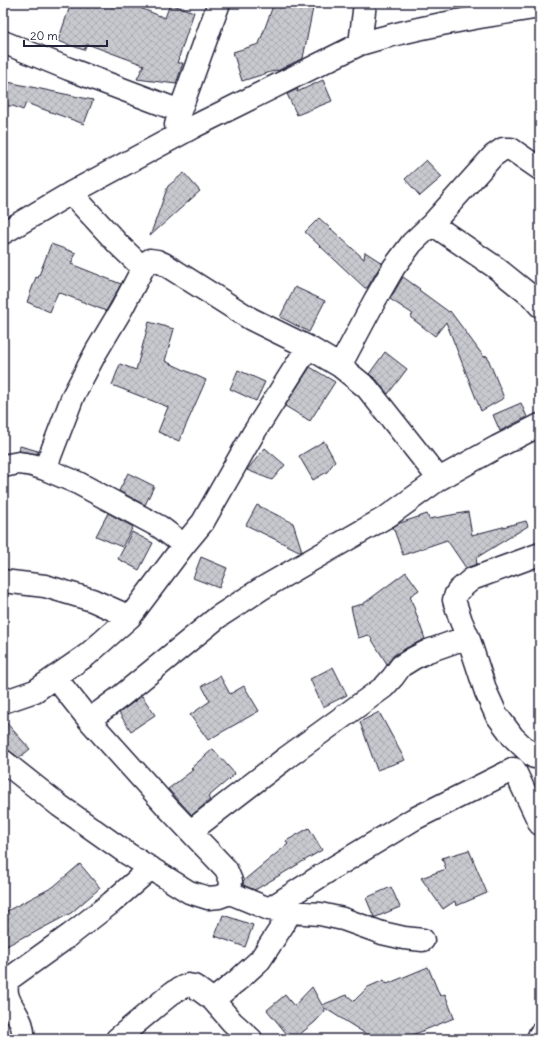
<svg xmlns="http://www.w3.org/2000/svg" width="543" height="1042" viewBox="0 0 543 1042" font-family="Delius,sans-serif">
	<style>
		.building { fill: url(#building-cross-hatch); stroke: #22223b }
		.lines { fill: none; stroke-linecap: round; stroke-linejoin: round }
		.minor-casing { stroke: #22223b; stroke-width: 25 }
		.minor { stroke: #fff; stroke-width: 22 }
	</style>
	<defs>
		<pattern id="building-cross-hatch" width="8" height="8" patternUnits="userSpaceOnUse"><rect width="8" height="8" fill="#c8c8cf"/><path d="M0 0l8 8M0 8l8-8" fill="none" stroke="#acacb3"/></pattern>
	</defs>
	<rect width="100%" height="100%" fill="#fff"/>
	<filter id="ink" filterUnits="userSpaceOnUse"><feTurbulence type="fractalNoise" baseFrequency=".025" numOctaves="2"/><feDisplacementMap in="SourceGraphic" scale="8" xChannelSelector="R" yChannelSelector="G"/><feConvolveMatrix kernelMatrix="1 2 1 2 8 2 1 2 1" color-interpolation-filters="sRGB"/></filter>
	<g filter="url(#ink)">
		<path class="building" d="M71,3h57l37,15 5,-14 24,8 -17,51h6l-7,21 -39,-5 7,-14 -57,-21 -3,6 -26,-9z
			M274,3h40l-11,55 -26,13v-1l-35,11 -9,-29 26,-8z
			M323,80l9,21 -35,14 -10,-21 11,-5 -1,3z
			M3,81l90,19 -9,24 -58,-21 -3,7 -10,-4h-10z
			M426,160l16,17 -22,19 -15,-17z
			M184,173l16,18 -50,45 18,-50z
			M319,218l45,41 1,-7 17,11 -15,25h-2l-60,-56z
			M51,244l25,9 -5,11 50,20 -15,27 -48,-19 -8,20 -23,-10 9,-25 2,1z
			M403,277l17,12 -1,1 30,22 1,-1 34,46 3,-1 17,42 -23,13 -35,-89 -11,14 -25,-19 3,-3 -23,-15z
			M295,287l30,14 -16,31 -29,-15z
			M149,322l25,7 -9,32 41,19 -27,61 -21,-9 10,-25 -56,-22 8,-21 16,6z
			M385,352l22,17 -19,25 -11,-14 -8,-6z
			M310,367l25,15 -25,39 -25,-15z
			M238,370l27,12 -9,19 -26,-12z
			M521,403l6,14 -27,14 -7,-16z
			M324,441l11,20 -8,11 -14,8 -14,-24z
			M20,446l18,5v3l-19,-3z
			M265,448l20,17 -13,15 -25,-10z
			M128,473l26,13 -9,19 -26,-14z
			M257,505l36,18 9,28 -1,1 -55,-27z
			M468,512l4,23 54,-14 2,5 -52,32 1,6 -11,4 -19,-28 -44,15 -10,-28 7,-4 27,-9 2,5z
			M108,513l25,14 -11,20 -26,-11z
			M132,532l21,11 -14,27 -21,-11z
			M201,557l26,11 -8,20 -26,-10z
			M406,572l13,18 -9,6 15,43 -17,8 -14,8 -7,9 -18,-29 -11,3 -7,-31 12,-3z
			M333,667l14,28 -24,12 -13,-28z
			M220,676l10,18 14,-8 15,25 -51,29 -18,-25 20,-14 -8,-15z
			M142,696l13,19 -24,16 -12,-18z
			M379,712l26,48 -28,10 -17,-48z
			M3,719l27,30 -11,9 -9,-7 -7,-2z
			M213,749l22,25 -27,23 2,3 -18,15 -24,-26 25,-19 -2,-2z
			M309,828l13,22 -67,40 -12,-5v-4l45,-37 -2,-3z
			M469,850l18,43 -31,13 -1,-5 -12,8 -22,-31 25,-9 -4,-11z
			M80,864l20,24 -29,25 -45,24 -1,-1 -22,12v-35l50,-26z
			M391,887l9,20 -24,10h-2l-8,-19z
			M223,915l30,10 -8,22 -30,-11z
			M428,967l12,29 5,-2 9,24 -51,21h-29l-51,-32 2,4 -10,11 -21,17h-3l-24,-29 18,-15 9,11 18,-19 10,18 25,-10 7,6 14,-14 16,-7 3,4z"/>
		<g class="lines">
			<defs>
				<path id="minor" d="M3,42l66,27 111,42
					M360,44l5,-41
					M176,125l4,-14 39,-108
					M432,224l63,43 36,29 9,10
					M3,233l68,-40 124,-67 165,-82c59,-18 119,-27 180,-37
					M143,268l7,-8 7,1 7,3 87,55 57,28 32,19 27,22 72,91
					M340,366l35,-66 19,-33 18,-24 20,-19 61,-68 10,-7h8l29,20
					M3,466l16,-3 13,2 13,4 33,14 82,44 24,18
					M45,469l28,-73 23,-44 25,-42 22,-42 -24,-23 -48,-52
					M3,581l42,5 47,14 38,17
					M55,677l34,43 80,89 57,60 5,12 -1,12 39,16 21,3 30,2 23,5 39,14 22,5 19,2
					M3,702l32,-11 52,-36 43,-38 54,-72 19,-23 50,-88 55,-87
					M89,720l31,-23 98,-80 43,-28 127,-73 51,-37 58,-32 43,-22
					M534,757l-21,-20 -17,-23 -10,-22 -18,-55 -7,-16 -7,-21 2,-6 3,-4 13,-11 68,-25
					M3,761l57,45 68,48 61,38 19,6 11,-1 11,-4
					M191,831l95,-73 98,-71 9,-10 8,-11 13,-8 14,-7 40,-14
					M269,909l64,-41 81,-49 100,-50 26,55
					M24,1039c-1,-5 -1,-11 -3,-16 -6,-15 -20,-27 -12,-44l61,-44 41,-32 40,-35
					M117,1039l55,-46 11,-6 5,-2 6,1 19,14
					M251,1039l-19,-17 -19,-22 25,-20 22,-20 23,-35 7,-13
					M538,1039l2,-5"/>
			</defs>
			<use href="#minor" class="minor-casing"/>
			<use href="#minor" class="minor"/>
		</g>
	</g>
	<rect width="543" height="1042" fill="none" stroke="#fff" stroke-width="16"/>
	<rect x="8" y="8" width="527" height="1026" fill="none" stroke="#22223b" stroke-width="1.5" filter="url(#ink)"/>
	<path d="M24 40v6h83v-6" fill="none" stroke="#22223b" stroke-width="2"/>
	<text x="30" y="40" font-size="12" fill="#22223b" stroke="#ffffff" stroke-width="3" paint-order="stroke">20 m</text>
</svg>
